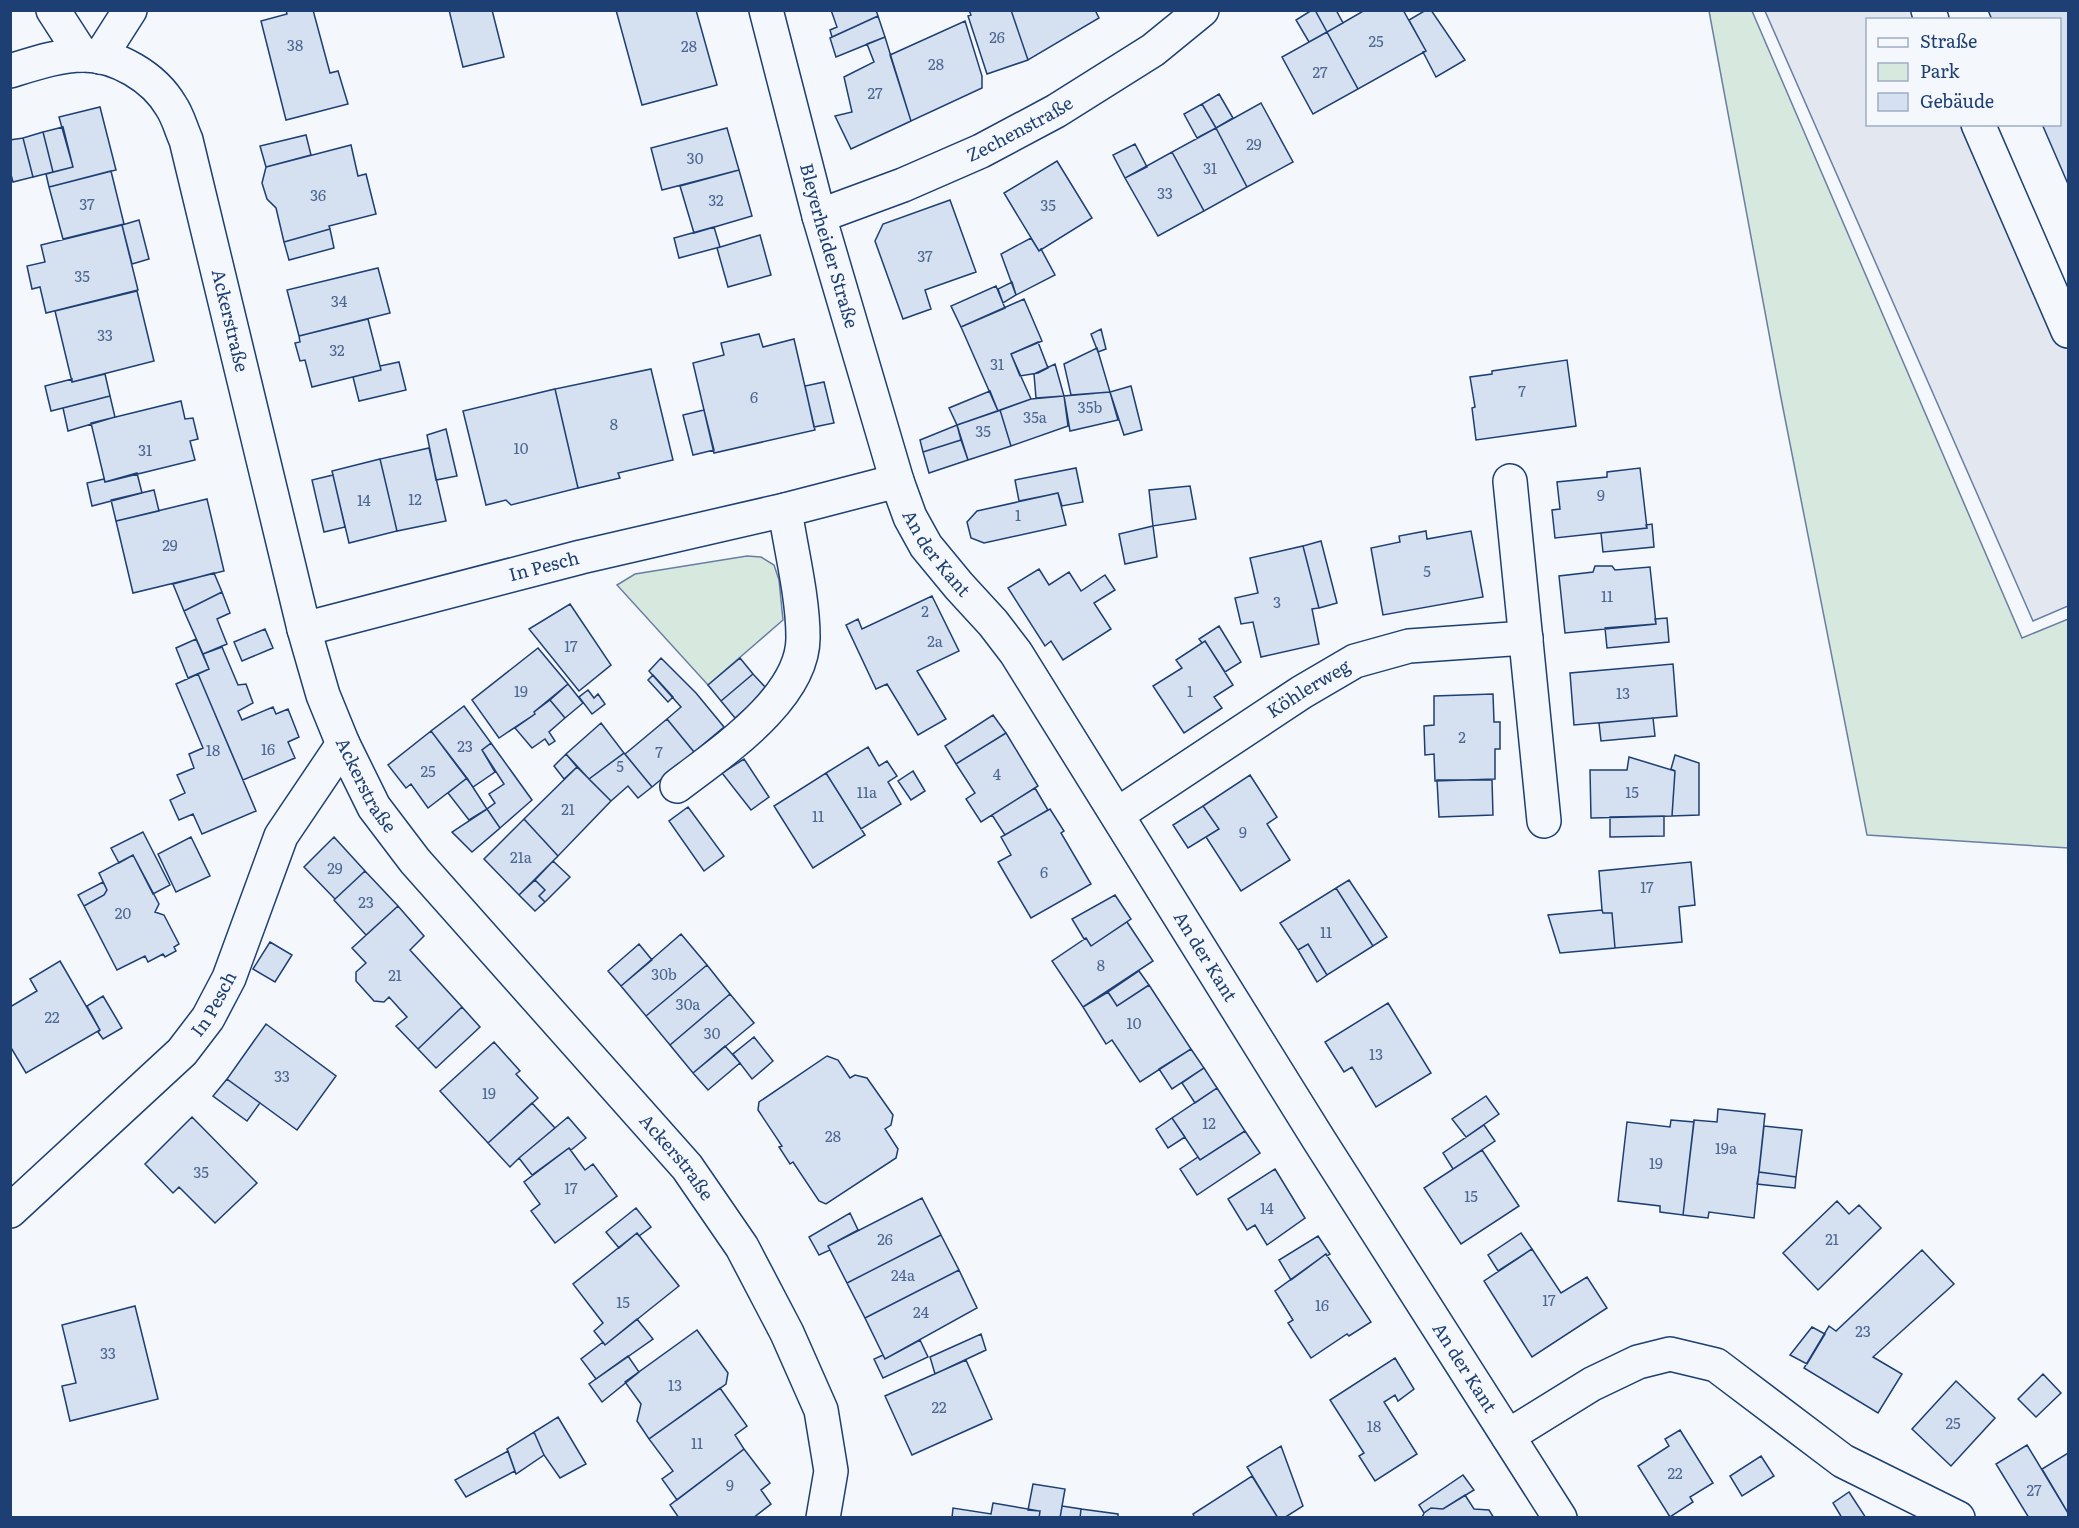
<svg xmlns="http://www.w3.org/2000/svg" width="2079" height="1528" viewBox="0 0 2079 1528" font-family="Literata,serif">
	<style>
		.green { fill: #d7e8df; stroke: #687fa3; stroke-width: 1.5 }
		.parking { fill: #e3e8f0; stroke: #687fa3; stroke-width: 1.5 }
		.building { fill: #d5e0f0; stroke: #1d3f73; stroke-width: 1.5 }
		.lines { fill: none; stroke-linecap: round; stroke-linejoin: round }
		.minor-casing { stroke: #1d3f73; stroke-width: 36 }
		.minor { stroke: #f4f7fb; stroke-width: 33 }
		.labels { text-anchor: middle; stroke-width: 4.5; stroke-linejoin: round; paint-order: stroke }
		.number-label { font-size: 15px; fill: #4b6792 }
		.street-label { font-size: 18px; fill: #1d3f73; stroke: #f4f7fb }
	</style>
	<rect width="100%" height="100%" fill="#f4f7fb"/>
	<path class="green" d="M1709,11h43l270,627 46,-19v229l-201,-13 -86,-437z
		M747,556l14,1 13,8 5,15 4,40 -75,65 -91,-100 18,-11z"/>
	<path class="parking" d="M1765,11h177l4,8 -78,1v104l125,1 75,167v314l-35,15z"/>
	<path class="building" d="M286,10h27l17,63 8,-2 10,33 -62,16 -25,-99 26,-7z
		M449,10h43l12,47 -41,10z
		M616,10h80l21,75 -75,20z
		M831,10h45l2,6 -46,21 -2,-7 7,-3z
		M969,10h42l17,50 -41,14 -19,-58 3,-1z
		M1011,10h84l4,8 -71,42z
		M1312,10h3l12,22 -18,10 -13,-22z
		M1315,10h21l7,13 -16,9z
		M1365,10h38l23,41 -68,38 -31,-57z
		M1426,10h5l34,50 -29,17 -13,-25 3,-1 -17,-31z
		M1988,10h80v174l-26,-60h18v-104h-68z
		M878,16l7,21 -49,20 -6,-19z
		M965,21l17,55v12l-71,33 -21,-66z
		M1327,32l31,57 -45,25 -31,-57z
		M885,37l26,84 -60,28 -16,-33 17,-4 -8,-35 30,-15 -7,-18z
		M1219,94l14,24 -17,10 -14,-24z
		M1261,103l32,59 -46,25 -31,-59z
		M1202,104l14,24 -19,10 -13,-24z
		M100,107l16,63 -67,17 -3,-13 27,-7 -14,-50z
		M63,127l10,40 -20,5 -10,-40z
		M727,128l12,42 -77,20 -11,-42z
		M1216,128l31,59 -43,24 -32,-59z
		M43,132l10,40 -20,5 -10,-39z
		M306,135l5,20 -45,12 -6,-21z
		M23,138l10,39 -20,5 -3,-11v-31z
		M1135,144l12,23 -22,11 -12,-23z
		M351,145l7,31 8,-2 10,40 -47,12 1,3 -46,13 -8,-34 -9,-9 -5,-16 4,-16z
		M1172,152l32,59 -46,25 -33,-58z
		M1057,161l35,57 -53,33 -35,-58z
		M739,170l13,46 -58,17 -14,-47z
		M111,171l13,53 -61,15 -14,-52z
		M950,200l26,72 -51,18 6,19 -28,10 -28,-78 8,-17z
		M139,220l10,39 -17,5 -10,-39z
		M122,225l16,65 -92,23 -6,-26 -8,2 -5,-23 18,-4 -4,-17z
		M714,227l6,20 -41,11 -5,-20z
		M330,229l4,19 -45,12 -5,-18z
		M760,235l11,40 -43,12 -11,-39z
		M1031,238l8,13 2,-2 14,26 -39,20 -15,-41z
		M378,268l12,45 -91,23 -12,-46z
		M1012,282l4,13 -13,8 -5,-14z
		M996,286l9,22 -44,19 -10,-21z
		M137,291l17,70 -82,21 -17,-71z
		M1024,299l18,42 -31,13 20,45 -33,12 -37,-84z
		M368,319l13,51 -69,17 -7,-27 -5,1 -5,-18 5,-1 -1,-6z
		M1101,329l5,20 -8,3 -7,-18z
		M759,334l4,13 31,-8 21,91 -101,23 -21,-90 31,-8 -3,-12z
		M1038,342l10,26 -10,5 -18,3 -9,-22z
		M1097,348l13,44 -39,3 -7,-31z
		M1567,360l9,66 -100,14 -4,-32 3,-1 -5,-30 22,-3v-3z
		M399,362l7,28 -47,11 -6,-24 28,-7 -1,-4z
		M1055,364l9,32 -28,2 -2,-24z
		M651,369l22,91 -55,13 2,5 -42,10 -23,-99z
		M105,374l5,22 -59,15 -6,-25 27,-7v3z
		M824,382l10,41 -20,4 -9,-41z
		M1131,386l11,44 -18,5 -14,-43z
		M555,389l23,99 -67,17 -5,-5 -20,5 -23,-94z
		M990,391l8,20 -41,14 -8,-17z
		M1110,392l8,28 -48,11 -6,-35z
		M110,396l5,21 -47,14 -5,-23z
		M1064,396l4,30 -57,20 -11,-36 31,-11z
		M181,401l4,18 8,-1 5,21 -8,2 5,19 -90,22 -14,-59z
		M704,410l10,40 -21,5 -10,-40z
		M1000,410l11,36 -43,14 -11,-35z
		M957,425l4,15 -38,12 -3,-12z
		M446,429l11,47 -21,4 -9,-45z
		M961,440l7,20 -39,13 -6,-21z
		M429,448l17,73 -49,10 -17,-72z
		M380,459l17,72 -48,12 -17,-72z
		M1076,468l7,34 -21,4 -4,-13 -39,8 -4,-21z
		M1640,468l7,60 -92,10 -3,-28 8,-1 -3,-27 50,-5v-5z
		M137,473l5,20 -50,13 -5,-23 17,-4 1,3z
		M333,475l12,52 -21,5 -12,-52z
		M1190,486l6,33 -43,7 -4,-36z
		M154,490l5,21 -43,10 -5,-21z
		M1058,493l8,32 -82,18 -13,-5 -4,-16 10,-11z
		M207,499l17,72 -91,22 -17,-72z
		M1652,524l2,23 -51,5 -2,-19 46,-5 -1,-3z
		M1153,526l4,31 -32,7 -6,-30z
		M1426,531l1,8 44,-8 12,66 -100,18 -12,-67 29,-6 -1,-6z
		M1321,541l16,62 -18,5 -16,-62z
		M1303,546l16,62 -7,1 7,35 -58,13 -8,-35 -12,2 -6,-26 23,-5 -8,-35z
		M1595,566h17l3,4 35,-3 6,57 -91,9 -6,-57 34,-4z
		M1039,569l10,16 20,-13 12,19 24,-16 10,15 -21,13 17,26 -48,31 -12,-19 -6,5 -37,-58z
		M214,573l8,19 -38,19 -11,-27z
		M222,592l8,21 -13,6 10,25 -24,10 -19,-43z
		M932,596l27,55 -42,20 29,48 -28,16 -31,-51 -11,5 -30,-64 12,-6 4,10z
		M570,604l41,61 -32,26 -50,-62z
		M1667,618l2,24 -62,6 -2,-20 51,-4 -1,-5z
		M1219,626l22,36 -16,10 -20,-31 -3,2 -3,-4z
		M265,629l8,19 -31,13 -8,-19z
		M196,639l13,30 -21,9 -12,-30z
		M1205,641l28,44 -19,12 8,11 -38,25 -31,-47 29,-18 -6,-8z
		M222,647l16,38 8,-1 7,19 -15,8 4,9 31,-13 3,7 12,-5 11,28 -11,5 7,16 -52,22 -45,-106 11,-5 -6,-15z
		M538,648l30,36 -34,28 1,2 -36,24 -27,-38z
		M661,658l35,35 28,34 -30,25 -27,-33 14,-12 -32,-36z
		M740,658l13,16 -32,27 -13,-16z
		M1673,664l4,52 -103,9 -4,-52z
		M198,674l58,137 -54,23 -9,-20 -14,6 -9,-20 15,-7 -8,-18 17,-7 -5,-14 14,-6 -27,-64z
		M753,674l13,14 -10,12 -21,18 -14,-17z
		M653,675l20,22 -5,5 -20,-22z
		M568,684l15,19 -18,15 -15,-18z
		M588,690l6,8 4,-4 7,10 -13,10 -13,-17z
		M1493,694l1,28h6v27h-5v30l-60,2 -1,-27 -9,1 -1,-29 10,-1v-29z
		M550,700l15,18 -16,14 6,9 -6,4 -4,-6 -13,9 -17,-20 20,-14 -1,-2z
		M464,706l27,37 -9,7 13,22 -22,15 -42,-56z
		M993,715l13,18 -50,31 -11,-18z
		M1653,718l2,18 -54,5 -2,-18z
		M667,719l27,33 -42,35 -27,-33z
		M601,723l23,30 -35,26 -23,-25z
		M431,731l36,47 -39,30 -17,-24 -5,4 -18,-23z
		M1006,733l32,53 -57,36 -15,-23 9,-6 -19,-29z
		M491,743l41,57 -32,28 -13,-19 8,-6 -6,-9 15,-10 -22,-34z
		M868,747l11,19 8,-5 10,15 -9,6 13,22 -40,25 -35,-56z
		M624,753l28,34 -14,11 -10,-12 -17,15 -22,-22z
		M566,754l11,13 -13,12 -10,-13z
		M1675,755l24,8v52l-27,1 3,-45 -4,-2z
		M1629,757l46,14 -3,45 -81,2 -1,-48h37z
		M744,759l25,38 -18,13 -29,-37z
		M577,767l34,34 -53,55 -34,-37z
		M913,771l12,20 -14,9 -13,-19z
		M826,773l39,62 -52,33 -39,-62z
		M1250,775l27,42 -10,7 23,36 -49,31 -35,-54 13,-8 -16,-23z
		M467,778l20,31 -18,11 -21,-27z
		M1437,780h55l1,35 -54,2z
		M1035,788l13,22 -43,25 -13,-20z
		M1203,806l16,23 -31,19 -15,-23z
		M688,807l36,49 -20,15 -35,-50z
		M487,809l13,19 -28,24 -20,-20z
		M1050,809l14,22 -3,2 30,51 -60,34 -33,-56 13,-7 -10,-18z
		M1664,816v20l-54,1v-20z
		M524,819l34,37 -39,39 -35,-36z
		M143,832l27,53 -17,9 -20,-39 -14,8 -8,-15z
		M191,837l19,39 -34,16 -18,-38z
		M334,837l31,34 -30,28 -31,-32z
		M133,855l26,49 -4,8 9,3 15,29 -5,3 2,4 -11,6 -2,-3 -15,8 -3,-6 -28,14 -33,-64 20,-11 3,-5 -8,-17z
		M553,861l17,16 -25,25 -6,-6 6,-6 -10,-10z
		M1691,862l4,43 -16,2 3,35 -67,6 -3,-35h-9l-1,-3 -3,-39z
		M365,871l33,35 -32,29 -32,-35z
		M535,880l10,10 -6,6 6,6 -10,9 -16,-16z
		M1349,880l38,57 -14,9 -37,-58z
		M103,882l4,8 -3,5 -20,11 -6,-11z
		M1336,888l37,58 -46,29 -19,-31 -10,6 -18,-27z
		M1115,895l16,24 -40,27 -5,-8 -2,1 -12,-20z
		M398,906l26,30 -14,14 52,57 -44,42 -22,-23 11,-9 -18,-20 -5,5 -10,-1 -18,-20v-9l10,-9 -14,-15z
		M1602,910l1,3h9l3,35 -55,5 -12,-38z
		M1127,922l26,39 -70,46 -31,-46 34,-23 5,8z
		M681,934l26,31 -61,51 -25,-30z
		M270,942l22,13 -17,27 -22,-13z
		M639,944l13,16 -31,26 -13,-15z
		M1308,944l19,31 -10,7 -19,-32z
		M60,961l40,69 -74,43 -16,-27v-39l27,-16 -7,-12z
		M707,965l23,29 -60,51 -24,-29z
		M1139,971l10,14 -32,21 -9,-14z
		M1149,985l42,64 -51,33 -28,-42 -6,4 -23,-37 25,-15 9,14z
		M730,994l24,29 -61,50 -23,-28z
		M103,996l19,32 -19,11 -5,-7 2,-2 -13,-24z
		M1388,1003l43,70 -55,34 -24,-40 -8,5 -19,-30z
		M462,1007l18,20 -44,41 -18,-19z
		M266,1024l70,52 -39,54 -70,-51z
		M754,1037l19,24 -21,18 -19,-25z
		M494,1042l26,29 -4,3 22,24 -50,45 -48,-52z
		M725,1046l15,17 -32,27 -15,-17z
		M1191,1049l13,19 -32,21 -13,-20z
		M827,1056l11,4 12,18 5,-3 12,3 26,37 -2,10 -6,4 13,20 -2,9 -70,46 -7,-3 -26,-39 -3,2 -11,-17 3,-1 -24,-36 1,-8z
		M1204,1068l13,20 -22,15 -13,-20z
		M227,1079l33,24 -13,18 -34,-25z
		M1217,1088l28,43 -45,29 -28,-42z
		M1486,1096l13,18 -33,23 -14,-18z
		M532,1103l23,25 -36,30 -9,9 -22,-24z
		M1718,1109l47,5 -11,104 -45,-6 -1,6 -25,-3 11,-95 23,2z
		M192,1117l65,66 -42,40 -36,-36 -6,6 -28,-29z
		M568,1117l18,21 -15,12 -2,-2 -37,27 -13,-17z
		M1172,1118l13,19 -17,11 -12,-19z
		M1671,1120l23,2 -11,93 -23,-3v-6l-42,-5 9,-79 43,5z
		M1484,1125l11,16 -42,28 -10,-16z
		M1764,1126l38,4 -6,47 -37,-5z
		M1245,1131l15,22 -63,42 -17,-26 18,-12 2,3z
		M569,1148l16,22 8,-6 24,32 -62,47 -24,-32 9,-7 -16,-22z
		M1482,1150l37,56 -58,38 -37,-56z
		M1275,1169l30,49 -38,27 -12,-20 -8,5 -19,-31z
		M1759,1172l37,5 -1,11 -38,-4z
		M922,1198l19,37 -94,48 -19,-37z
		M1837,1201l12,13 10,-9 22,23 -63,62 -35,-37z
		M636,1208l15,19 -12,9 -2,-3 -18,15 -13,-16z
		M850,1213l8,17 -30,16 2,4 -11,5 -10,-18z
		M637,1233l42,53 -74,59 -11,-14 9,-8 -30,-39z
		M1521,1233l11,16 -34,22 -10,-16z
		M941,1235l18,35 -94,48 -18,-35z
		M1318,1236l12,18 -3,2 -1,-2 -35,26 -12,-20z
		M1532,1249l29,44 26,-16 20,31 -75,49 -48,-76z
		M1922,1250l32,34 -81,73 29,17 -24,39 -74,-45 25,-42 7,5z
		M1326,1254l45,68 -22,14 -2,-2 -36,24 -23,-35 5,-3 -18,-29z
		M959,1270l18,38 -92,51 -20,-41z
		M135,1306l23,93 -88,22 -8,-35 14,-3 -14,-58z
		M637,1319l16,20 -57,40 -15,-20 22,-17 2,3z
		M1812,1327l13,7 -18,30 -17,-9z
		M697,1330l31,43 -2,11 -77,55 -12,-18 4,-17 -16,-22z
		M981,1334l5,16 -51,24 -5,-17z
		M920,1340l8,17 -45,21 -9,-19 9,-4 2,4z
		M628,1356l11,16 -37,30 -13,-18z
		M1395,1358l19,31 -16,12 -3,-6 -11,7 33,52 -42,27 -16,-25 5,-3 -34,-53z
		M966,1360l26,59 -80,36 -27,-59z
		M2043,1374l18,19 -25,24 -18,-18z
		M1956,1381l39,37 -44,48 -39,-37z
		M720,1388l27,38 -12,9 9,14 -67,51 -15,-21 11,-8 -24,-32z
		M558,1417l28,47 -26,14 -16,-23 -10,-23z
		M1680,1430l33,53 -23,14 3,5 -23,15 -32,-51 31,-20 -4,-7z
		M534,1432l10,23 -28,19 -9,-25z
		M2027,1445l41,68v5h-39l-33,-54z
		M1281,1446l22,60 -19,12h-6l-31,-51z
		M744,1449l26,34 -9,7 10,14 -18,14h-74l-9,-13z
		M508,1451l7,20 -49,26 -11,-17z
		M2068,1453v60l-26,-44z
		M1761,1456l13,20 -32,20 -12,-20z
		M1463,1475l11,15 -31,19 -12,-1 -7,5 -5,-8z
		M1252,1476l26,42h-83l-2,-4z
		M1033,1484l32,5 -5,29h-21l1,-7 -12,-1z
		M1849,1492l17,26h-24l-9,-15z
		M1465,1495l9,14 15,1 5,8h-72l2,-5 7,-5 12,1z
		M993,1503l47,8 -1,7h-87l1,-10 38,6z
		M1062,1506l19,3 -1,9h-20z
		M1081,1509l37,5v4h-38z"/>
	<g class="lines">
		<defs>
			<g id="minor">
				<path d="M53,10l29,45"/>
				<path id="s1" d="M766,10l53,206 78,265 13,36 16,29 33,40 34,37 23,30 303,487 241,378"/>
				<path d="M1928,10l4,10"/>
				<path d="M100,57l30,-47"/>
				<path id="s2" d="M10,71c23,-7 49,-16 73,-16 34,0 71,22 88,51 7,10 10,23 15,34l118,489 19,66 20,49 31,63 41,54 272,306 55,80 45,86 34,77 10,61 -8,47"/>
				<path d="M1978,124l90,207"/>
				<path id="s3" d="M819,216l84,-31 78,-34 75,-40 97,-61 49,-40"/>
				<path d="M1510,481l34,340"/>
				<path id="s4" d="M304,629l277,-72 204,-47 112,-29"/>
				<path d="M677,786c43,-33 127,-88 126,-149 0,-40 -12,-87 -18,-127"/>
				<path id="s5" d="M1118,814l184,-122 53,-31 54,-15 117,-8"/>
				<path id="s6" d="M10,1211l172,-159 26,-34 21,-40 52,-142 62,-92"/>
				<path d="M1508,1436l84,-52 46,-22 32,-8 46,11 127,96 115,57"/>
			</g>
		</defs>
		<use href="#minor" class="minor-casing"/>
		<use href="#minor" class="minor"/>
	</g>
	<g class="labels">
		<g class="number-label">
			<text x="997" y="43">26</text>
			<text x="1376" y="47">25</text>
			<text x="295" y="51">38</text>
			<text x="689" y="52">28</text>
			<text x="936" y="70">28</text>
			<text x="1320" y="78">27</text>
			<text x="875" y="99">27</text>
			<text x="1254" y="150">29</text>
			<text x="695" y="164">30</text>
			<text x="1210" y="174">31</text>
			<text x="1165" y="199">33</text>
			<text x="318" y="201">36</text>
			<text x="716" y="206">32</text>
			<text x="87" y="210">37</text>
			<text x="1048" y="211">35</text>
			<text x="925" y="262">37</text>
			<text x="82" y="282">35</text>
			<text x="339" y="307">34</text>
			<text x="105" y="341">33</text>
			<text x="337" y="356">32</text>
			<text x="997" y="370">31</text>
			<text x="1522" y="397">7</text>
			<text x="754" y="403">6</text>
			<text x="1090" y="413">35b</text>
			<text x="1035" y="423">35a</text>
			<text x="614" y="430">8</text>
			<text x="983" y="437">35</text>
			<text x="521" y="454">10</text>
			<text x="145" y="456">31</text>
			<text x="1601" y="501">9</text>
			<text x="415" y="505">12</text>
			<text x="364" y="506">14</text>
			<text x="1018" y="521">1</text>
			<text x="170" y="551">29</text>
			<text x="1427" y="577">5</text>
			<text x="1607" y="602">11</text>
			<text x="1277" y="608">3</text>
			<text x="925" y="617">2</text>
			<text x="935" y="647">2a</text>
			<text x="571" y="652">17</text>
			<text x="521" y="697">19</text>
			<text x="1190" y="697">1</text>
			<text x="1623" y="699">13</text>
			<text x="1462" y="743">2</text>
			<text x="465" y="752">23</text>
			<text x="268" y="755">16</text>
			<text x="213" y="756">18</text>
			<text x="659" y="758">7</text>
			<text x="620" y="772">5</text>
			<text x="428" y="777">25</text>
			<text x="997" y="780">4</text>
			<text x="867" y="798">11a</text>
			<text x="1632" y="798">15</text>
			<text x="568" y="815">21</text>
			<text x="818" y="822">11</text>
			<text x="1243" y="838">9</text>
			<text x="521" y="863">21a</text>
			<text x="335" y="874">29</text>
			<text x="1044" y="878">6</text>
			<text x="1647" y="893">17</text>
			<text x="366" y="908">23</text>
			<text x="123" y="919">20</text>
			<text x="1326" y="938">11</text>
			<text x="1101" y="971">8</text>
			<text x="664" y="980">30b</text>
			<text x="395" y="981">21</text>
			<text x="688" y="1010">30a</text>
			<text x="52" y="1023">22</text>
			<text x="1134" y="1029">10</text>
			<text x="712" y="1039">30</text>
			<text x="1376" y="1060">13</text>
			<text x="282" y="1082">33</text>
			<text x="489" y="1099">19</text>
			<text x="1209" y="1129">12</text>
			<text x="833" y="1142">28</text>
			<text x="1726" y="1154">19a</text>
			<text x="1656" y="1169">19</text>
			<text x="201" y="1178">35</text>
			<text x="571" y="1194">17</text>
			<text x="1471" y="1202">15</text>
			<text x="1267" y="1214">14</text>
			<text x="885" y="1245">26</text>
			<text x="1832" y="1245">21</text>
			<text x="903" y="1281">24a</text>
			<text x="1549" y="1306">17</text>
			<text x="623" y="1308">15</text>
			<text x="1322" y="1311">16</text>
			<text x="921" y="1318">24</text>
			<text x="1863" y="1337">23</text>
			<text x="108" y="1359">33</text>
			<text x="675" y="1391">13</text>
			<text x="939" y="1413">22</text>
			<text x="1953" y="1429">25</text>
			<text x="1374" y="1432">18</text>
			<text x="697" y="1449">11</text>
			<text x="1675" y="1479">22</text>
			<text x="730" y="1491">9</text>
			<text x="2034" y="1496">27</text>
		</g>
		<g class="street-label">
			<text dy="6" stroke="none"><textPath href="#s3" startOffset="219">Zechenstraße</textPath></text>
			<text dy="6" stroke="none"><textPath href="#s1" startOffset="244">Bleyerheider Straße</textPath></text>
			<text dy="6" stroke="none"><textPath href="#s2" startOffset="404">Ackerstraße</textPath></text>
			<text dy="6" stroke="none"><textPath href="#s1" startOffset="572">An der Kant</textPath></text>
			<text dy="6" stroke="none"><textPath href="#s4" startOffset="248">In Pesch</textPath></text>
			<text dy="6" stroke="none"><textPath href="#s5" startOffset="228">Köhlerweg</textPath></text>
			<text dy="6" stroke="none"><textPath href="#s2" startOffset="890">Ackerstraße</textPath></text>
			<text dy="6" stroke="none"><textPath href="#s1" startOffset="1058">An der Kant</textPath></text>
			<text dy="6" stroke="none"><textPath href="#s6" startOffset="292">In Pesch</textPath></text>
			<text dy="6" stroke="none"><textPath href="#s2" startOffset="1376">Ackerstraße</textPath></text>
			<text dy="6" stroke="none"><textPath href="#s1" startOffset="1544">An der Kant</textPath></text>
		</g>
	</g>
	<rect width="2079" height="1528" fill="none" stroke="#1d3f73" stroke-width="24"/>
	<rect x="1866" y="18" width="195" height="108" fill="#f4f7fb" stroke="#9eadc5" stroke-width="1.5"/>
	<rect x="1878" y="38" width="30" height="9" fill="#f4f7fb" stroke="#9eadc5" stroke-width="1.5"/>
	<text x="1920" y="48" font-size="18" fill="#1d3f73">Straße</text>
	<rect x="1878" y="63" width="30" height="18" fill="#d7e8df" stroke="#9eadc5" stroke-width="1.5"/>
	<text x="1920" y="78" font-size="18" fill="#1d3f73">Park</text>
	<rect x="1878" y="93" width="30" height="18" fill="#d5e0f0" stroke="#9eadc5" stroke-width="1.5"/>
	<text x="1920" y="108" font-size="18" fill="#1d3f73">Gebäude</text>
</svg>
